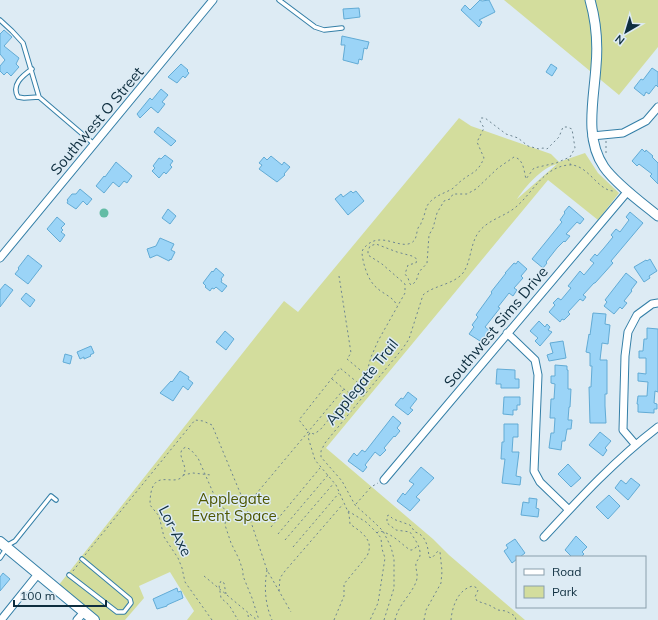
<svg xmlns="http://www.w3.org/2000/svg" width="658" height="620" viewBox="0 0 658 620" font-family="Mulish,sans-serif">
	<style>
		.green { fill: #d3dd9d; fill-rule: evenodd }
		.water { fill: #63bca5 }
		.building { fill: #9bd4f7; stroke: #62abd5 }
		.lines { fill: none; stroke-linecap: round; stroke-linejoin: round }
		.service-casing { stroke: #347fa7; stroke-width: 5.5 }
		.minor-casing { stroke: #347fa7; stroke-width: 9 }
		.tertiary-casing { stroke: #347fa7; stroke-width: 11 }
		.secondary-casing { stroke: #347fa7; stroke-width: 12 }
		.path { stroke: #6d8592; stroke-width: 1; stroke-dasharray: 2 3; stroke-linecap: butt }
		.service { stroke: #fff; stroke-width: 3.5 }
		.minor { stroke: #fff; stroke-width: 7 }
		.tertiary { stroke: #fff; stroke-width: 9 }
		.secondary { stroke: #fff; stroke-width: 10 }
		.labels { text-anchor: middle; stroke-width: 3; stroke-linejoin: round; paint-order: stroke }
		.street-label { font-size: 15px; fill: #0e2e3f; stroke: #ddebf4 }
		.park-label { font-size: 15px; fill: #4e5600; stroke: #ddebf4 }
	</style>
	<rect width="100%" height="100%" fill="#ddebf4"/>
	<path class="green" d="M504,0h154v47l-39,48z
		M459,118l12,8 80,28 8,8 26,-9 13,20 21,20 -21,27 -50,-40 -222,268 107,91 16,16 76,65h-338l7,-9 -24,-39 -31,14 5,12 -19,22h-26l-41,-34 226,-285 14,11zM557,164l-40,35c9,-13 24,-31 40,-35z"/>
	<path class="water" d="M99.5 213a4.5 4.5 0 1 1 9 0a4.5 4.5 0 1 1-9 0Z"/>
	<path class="building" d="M480,0l2,1 7,-1 6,12 -16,8 3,2 -3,5 -18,-17 4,-5 5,5z
		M359,8l1,9 -16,2 -1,-10z
		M4,30l8,7 -8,9 15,12 -3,6 3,3 -8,9 -4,-4 -3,3 -4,-4v-5l5,-6 -5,-6v-20z
		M342,36l27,6 -2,7 -3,-1 -2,12 -3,-1 -1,5 -15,-4 2,-15h-4z
		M181,64l7,6 -1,1 2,2 -4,5 -2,-2 -6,7 -9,-6z
		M551,64l6,4 -5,8 -6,-4z
		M652,68l6,4v15l-2,-2 -7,9 -3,-2 -2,4 -10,-8 7,-9 2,1z
		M161,89l7,6 -6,7 3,2 -7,9 -7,-6 -11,11 -3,-4 13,-16 2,2z
		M158,127l18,14 -5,5 -17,-14z
		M642,149l3,3 1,-2 7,6 -1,1 6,6v21l-8,-8 2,-2 -13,-10 -2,2 -5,-5z
		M165,155l8,6 -3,4 2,2 -6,7 -2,-2 -5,6 -7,-7 3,-3 -2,-2 6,-8 2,1z
		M271,156l11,9 2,-3 6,5 -6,7 1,1 -8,7 -18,-13 3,-4 -3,-2 5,-6 3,3z
		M116,162l16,14 -5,7 -3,-2 -5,6 -6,-5 -9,11 -8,-7 8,-10 1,1z
		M80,189l12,10 -5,6 -4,-4 -7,8 -9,-6 1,-2 -1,-1 5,-6h4z
		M351,191l2,2 3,-2 8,10 -16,14 -13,-16 6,-5 2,3z
		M569,206l15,13 -4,5 -3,-2 -11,12 4,2 -5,6 -1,-1 -7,7 -11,14 1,1 -4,5 -11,-9 30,-37 -2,-2 5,-7 -1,-1z
		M168,209l8,7 -6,8 -8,-6z
		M630,212l13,11 -32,38 2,2 -8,9 -10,11h-1l-11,12 3,2 -3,4 -3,-2 -12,13 2,2 -6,6 -2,-1 -2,3 -11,-10 6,-7 -2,-2 5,-5 3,2 10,-12 -3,-2 12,-15 4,4 10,-12 -4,-3 5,-6 2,2 7,-8 9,-11 -2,-2 5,-6 4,3 9,-12 -3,-3z
		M57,217l8,7 -4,4 2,2 -2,2 4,3 -5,7 -13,-13z
		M160,238l14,6 -3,6 4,2 -4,8 -1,-1 -1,2 -12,-6 -7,3 -3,-9 9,-3z
		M28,255l14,11 -14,18 -13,-10 4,-5 -1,-1z
		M650,259l7,12 -8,5 1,2 -6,4 -10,-15 12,-7 1,1z
		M518,261l9,8 -6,7 2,2 -9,10 3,2 -4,6 -4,-3 -11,14 2,1 -15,19 5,4 -6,8 -2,-1 -2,3 -11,-7 5,-7 -2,-2 6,-8 -2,-2 16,-22 -1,-1 15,-19h-1l9,-10 2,1z
		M216,268l8,7 -3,4 1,1 -1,2 6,4 -5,6 -6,-5 -2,2 -2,-1 -2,3 -5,-4 1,-1 -3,-3 9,-12 1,1z
		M626,273l11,9 -6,8 1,1 -8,10 3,2 -5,6 -2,-2 -6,7 -10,-8 3,-4 -2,-2z
		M5,284l8,6 -13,17v-17z
		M26,293l9,7 -5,7 -9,-8z
		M593,313l13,1 -1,10 5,1 -2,19 -6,-1 -2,17h7v34h-2v12l1,17h-16l-1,-36h2l1,-21h-2v-13l-4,-1 3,-18 1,1z
		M539,321l6,6 2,-3 3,3 -2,3 4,2 -12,14 -5,-5 3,-3 -8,-7z
		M647,328l11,1v63l-3,-1 -1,12 3,1v5h-3v4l-16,-1v-8h-1l1,-8h9l1,-14 -10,-1v-8l8,1v-16h-7v-7h4l1,-12h3z
		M225,331l9,8 -8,11 -10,-8z
		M563,341l3,17 -17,3 -2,-6 6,-2 -3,-10z
		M91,346l3,7 -4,2 1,1 -7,3v-2l-4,2 -3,-7z
		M65,354l7,2 -2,8 -7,-2z
		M555,365l12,1v4h1v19h3l-1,18h-1l-1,13h4l-1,9h-4l-2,12h-3l-1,9 -12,-2 2,-15h3l1,-15h-5l1,-19h3l1,-15 -4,-1v-7h4z
		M497,369l18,1v9h4v9h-18v-4h-5z
		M180,371l9,6 -1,2 5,4 -5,7 -5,-4 -10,15 -13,-8 11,-12 1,1z
		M408,392l9,7 -7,9 3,2 -5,5 -13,-10 6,-7 2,1z
		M504,397h16v8h-3v5h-4v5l-10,-1z
		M393,416l8,7 -4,5 3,3 -5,6 -1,-1 -10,12 2,2 -6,6 -5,-4 -10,13 2,2 -4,5 -15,-11 6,-8 3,3 5,-6 3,2z
		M504,424h14v13h-5l-1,15h7l-3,24 5,1 -1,8 -18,-2 3,-24h-4l1,-17h2z
		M600,432l11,9 -6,7 2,2 -4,6 -14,-11z
		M568,464l13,14 -10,9 -13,-13z
		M421,467l13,11 -18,19 4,3 -10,11 -13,-10 6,-8 2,2 9,-11 -5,-3z
		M631,478l9,7 -12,15 -13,-12 6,-8 5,4z
		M609,495l11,11 -12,13 -12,-12z
		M529,498l8,1 -1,9 3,1 -1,8 -17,-2 2,-13 6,1z
		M576,536l11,11 -5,5 2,2 -3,3h-9l-7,-7z
		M515,539l10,14 -5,4h-3v2l-5,4 -8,-12 4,-3 -2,-3z
		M3,573l7,6 -10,12v-14z
		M177,588l1,4 3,-1 2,7 -16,7v1l-10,3 -4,-10z"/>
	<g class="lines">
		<defs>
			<path id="service" d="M279,0l36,27 9,3 18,-2
				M0,20l12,11 11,12 16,54 55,47
				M32,69c-10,7 -21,16 -14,28l6,1 15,-1
				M6,546l9,-5 36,-45 5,4
				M0,558l6,-9
				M69,575l48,37h7l7,-9 -1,-4 -48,-40"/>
			<path id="minor" d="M592,136l31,-3 23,-12 12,-14
				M0,258l213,-258
				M507,333l28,27 3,15 -4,96 6,11 29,28
				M635,444l-12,-14 2,-74 3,-24 9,-17 15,-11 6,-1
				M384,480l244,-289
				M544,537c36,-39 72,-78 114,-110
				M1,620l37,-46
				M77,620l7,-8"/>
			<path id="tertiary" d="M590,0c6,21 8,44 6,66 -2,33 -12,72 8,101 11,16 38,36 54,49"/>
			<path id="secondary" d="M0,542l94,78"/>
		</defs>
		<use href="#service" class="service-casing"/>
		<use href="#minor" class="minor-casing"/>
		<use href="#tertiary" class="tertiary-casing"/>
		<use href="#secondary" class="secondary-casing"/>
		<path class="path" d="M606,141v13
			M568,159l3,6
			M339,276l12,77 -4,6 18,15
			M332,379l17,14
			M310,434l-11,-14 41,-52 18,15
			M183,475l10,-2 18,2
			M356,504l15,-17 7,-4
			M246,506l98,-117
			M348,511l18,11 11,11 4,5 1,11 3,9 -7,45 -8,17
			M271,527l49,-59
			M377,533l2,-2c13,2 21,12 31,19h2l6,-4
			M278,534l50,-59
			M285,540l49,-57
			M293,547l46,-54
			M85,555l110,-135 8,1 9,4 34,82 21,63 24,42
			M267,570c-3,17 -2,34 5,50
			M73,571l7,-9
			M204,576l53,44
			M279,591l1,-13 5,-7 58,-67
			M226,594l-2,-11 -3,-2 -2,4 2,13 8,7 9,15
			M248,615l1,5
			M212,620l-27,-38 -3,-14 -4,-10 -14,-21 -5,-21 -9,-11c0,-40 22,-18 32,-28 10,-10 -10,-24 4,-30l5,3 7,8 17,39 10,13 1,5 -1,10 6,18 8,16 4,12v5l9,22 7,22
			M334,620l10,-24v-12l23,-28c8,-16 -6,-24 -17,-32l-1,-10 -13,-29 -21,-25 -7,-23 1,-3 2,-1 3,1 6,-4 46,-55 5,-18 7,-16 27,-48v-9l-23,-20 -14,-9v-4l2,-5 6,-2 21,8 15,4 5,3 -1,4 -8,2 -3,9 3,4 2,6 1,1c8,-4 5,-9 9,-14 2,-3 5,-5 7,-8l2,-28 4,-7 4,-15 7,-12 6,-2 3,-5h14l9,-5 22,-21 16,-11c10,2 10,15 12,22l8,-11 22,-5 14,-6 5,-9 -3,-19 -5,-2h-4l-4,10 -12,12 -4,-1 -4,1 -11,-3 -10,-8 -12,-4 -21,-16h-4l-1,3 4,7 -7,14 7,16c-7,16 -11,13 -23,23 -3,2 -6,6 -9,8 -9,5 -19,7 -25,17 -2,5 -3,12 -6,17 0,2 -2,3 -3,5 -2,6 -1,12 -7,15 -12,6 -29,-11 -44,2 -2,2 -5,4 -5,8 1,11 6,28 15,35 6,6 17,9 20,18
			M384,620l10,-32v-29l-3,-12 -8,-16 -9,-9 -19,-17 -13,-24 -21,-24v-6l4,-8 78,-95 6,-9 14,-44c11,-10 30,-10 40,-22 8,-11 7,-28 15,-40 10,-14 27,-16 39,-27 17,-15 26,-38 51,-41 20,-2 29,26 46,26
			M395,620c3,-15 16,-25 21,-38 3,-7 -1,-13 0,-19 1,-3 4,-5 4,-8 1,-8 -6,-17 -10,-23l-14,-2 -9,-7v-7l2,-1 4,4 17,6 5,7c11,3 13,15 14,25l3,1 6,-7 2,1 2,19 -1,12 -15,27 -2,10
			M451,620c1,-13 7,-31 22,-34l4,2 1,2 -3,7 2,4 12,4 9,5 8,1 9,5 1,4"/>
		<use href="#service" class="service"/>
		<use href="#minor" class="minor"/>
		<use href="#tertiary" class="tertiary"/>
		<use href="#secondary" class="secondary"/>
	</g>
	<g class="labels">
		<g class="street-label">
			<text transform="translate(97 121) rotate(-50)" y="5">Southwest O Street</text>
			<text transform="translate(496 327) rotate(-50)" y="5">Southwest Sims Drive</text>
			<text transform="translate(362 382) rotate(-51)" y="5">Applegate Trail</text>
			<text transform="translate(175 531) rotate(63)" y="5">Lor-Axe</text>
		</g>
		<g class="park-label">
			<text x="234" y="504">Applegate<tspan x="234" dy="17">Event Space</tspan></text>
		</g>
	</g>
	<rect x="516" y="556" width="130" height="52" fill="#ddebf4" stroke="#8a9fac"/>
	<rect x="524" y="569" width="20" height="6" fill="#ffffff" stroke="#8a9fac"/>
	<text x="552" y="576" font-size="12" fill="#0e2e3f">Road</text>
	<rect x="524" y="586" width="20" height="12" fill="#d3dd9d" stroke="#8a9fac"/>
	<text x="552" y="596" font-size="12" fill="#0e2e3f">Park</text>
	<g transform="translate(626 32) rotate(218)" stroke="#ddebf4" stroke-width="3" paint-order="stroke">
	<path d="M0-3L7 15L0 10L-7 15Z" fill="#0e2e3f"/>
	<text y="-6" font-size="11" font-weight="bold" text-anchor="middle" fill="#0e2e3f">N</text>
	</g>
	<path d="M14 600v6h92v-6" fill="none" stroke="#0e2e3f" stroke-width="2"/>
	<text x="20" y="600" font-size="12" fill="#0e2e3f" stroke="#ddebf4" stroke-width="3" paint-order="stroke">100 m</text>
</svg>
